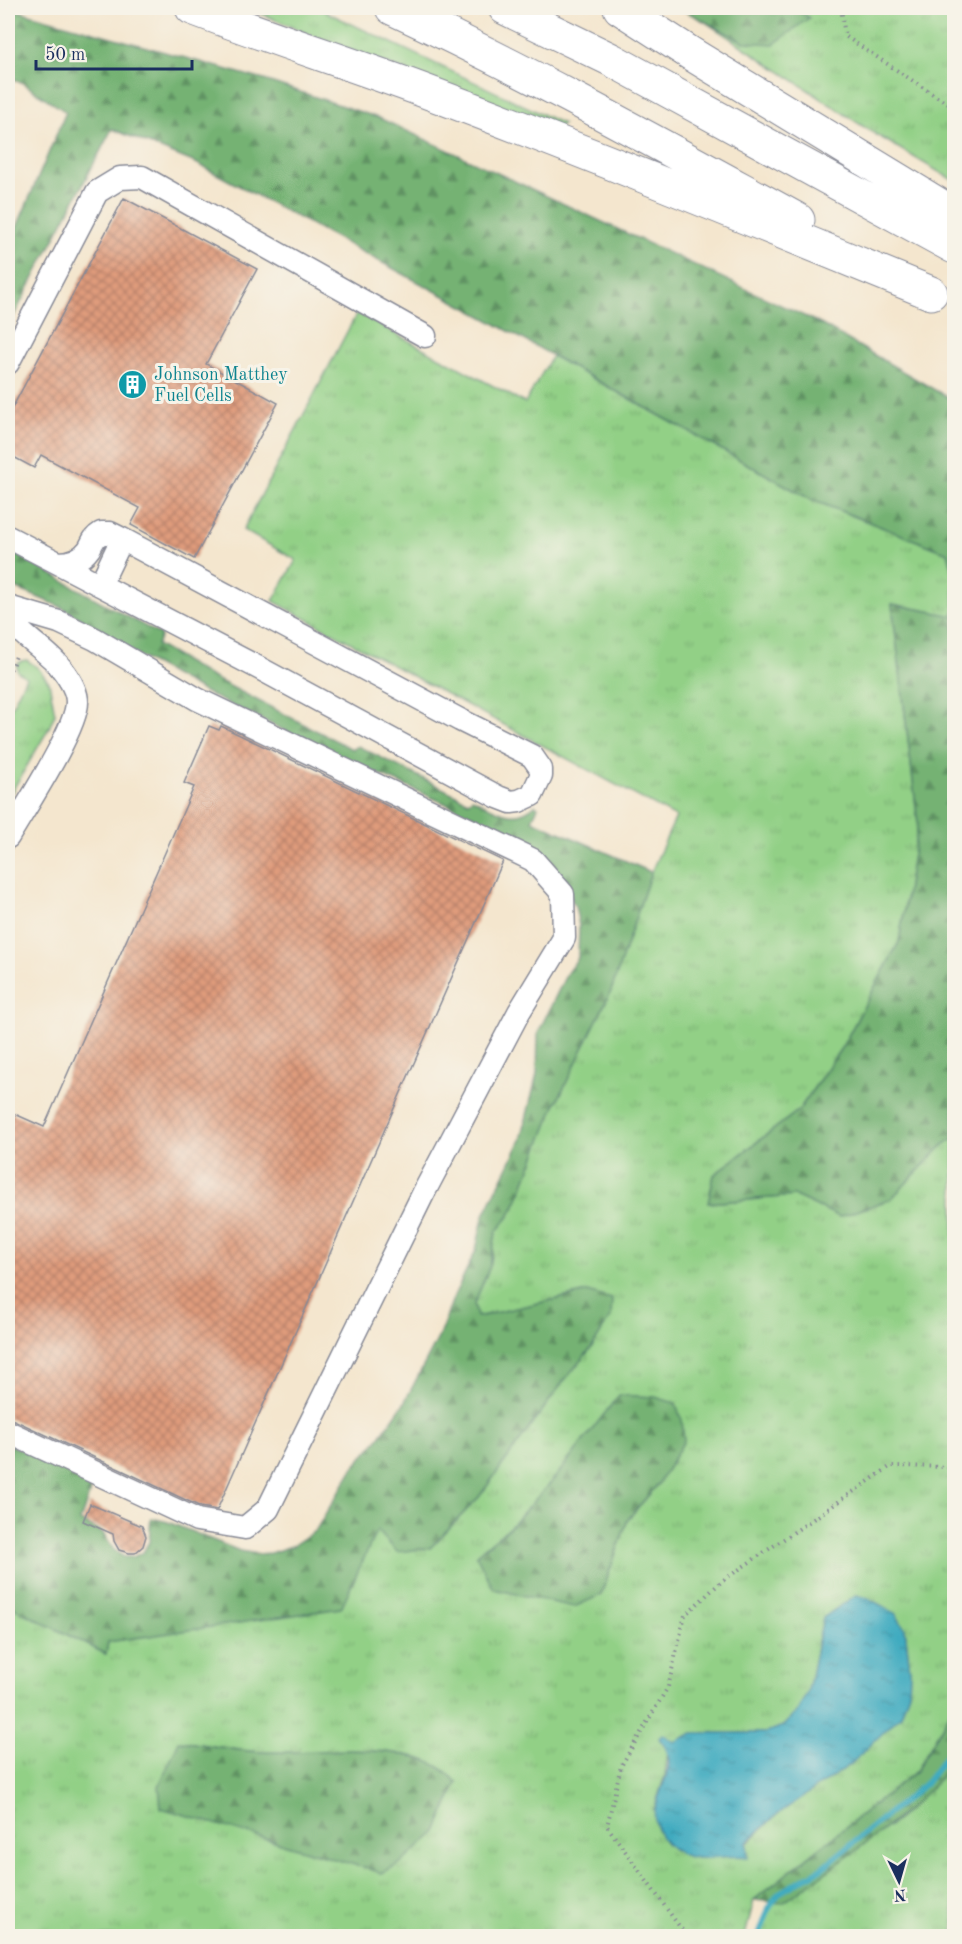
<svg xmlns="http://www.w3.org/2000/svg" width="962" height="1944" viewBox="0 0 962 1944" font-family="'Old Standard TT',serif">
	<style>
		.grass { fill: url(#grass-tufts); stroke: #568072; stroke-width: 1.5; fill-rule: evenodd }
		.forest { fill: url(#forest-firs); stroke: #487068; stroke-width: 1.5 }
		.water { fill: url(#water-ripples); stroke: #2e6d8f; stroke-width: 1.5 }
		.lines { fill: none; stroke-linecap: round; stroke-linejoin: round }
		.stream { stroke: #40abc0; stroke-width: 6 }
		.building { fill: url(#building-cross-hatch) }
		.minor-casing { stroke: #888a96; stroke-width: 25 }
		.highway-casing { stroke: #888a96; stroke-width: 35 }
		.path { stroke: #888a96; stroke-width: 4; stroke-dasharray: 1.5 4.5; stroke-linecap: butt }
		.minor { stroke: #fff; stroke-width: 22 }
		.highway { stroke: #fff; stroke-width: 33 }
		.labels { text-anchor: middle; stroke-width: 6; stroke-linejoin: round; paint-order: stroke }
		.culture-label { font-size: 18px; fill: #0d838f; stroke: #f7f3e8; text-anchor: start }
	</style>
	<defs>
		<pattern id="grass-tufts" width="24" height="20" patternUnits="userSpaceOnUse" patternTransform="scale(1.5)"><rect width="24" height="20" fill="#92d086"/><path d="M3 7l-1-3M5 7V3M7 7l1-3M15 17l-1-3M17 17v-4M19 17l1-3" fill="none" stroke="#7db376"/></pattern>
		<pattern id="forest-firs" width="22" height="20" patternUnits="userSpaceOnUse" patternTransform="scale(1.5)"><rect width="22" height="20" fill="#75b273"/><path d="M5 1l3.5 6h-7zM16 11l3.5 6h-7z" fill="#5f9162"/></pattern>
		<pattern id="water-ripples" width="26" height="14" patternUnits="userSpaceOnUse" patternTransform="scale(1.5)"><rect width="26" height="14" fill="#40abc0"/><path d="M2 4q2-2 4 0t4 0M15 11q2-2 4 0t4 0" fill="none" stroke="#358c9f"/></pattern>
		<pattern id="building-cross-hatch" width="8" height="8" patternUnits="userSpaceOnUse" patternTransform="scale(1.5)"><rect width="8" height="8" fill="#df9b7c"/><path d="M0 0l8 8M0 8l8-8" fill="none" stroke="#b47f69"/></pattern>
	</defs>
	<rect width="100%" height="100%" fill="#f7f3e8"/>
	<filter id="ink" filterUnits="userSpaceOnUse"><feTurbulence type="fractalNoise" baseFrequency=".0167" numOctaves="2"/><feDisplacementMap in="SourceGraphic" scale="12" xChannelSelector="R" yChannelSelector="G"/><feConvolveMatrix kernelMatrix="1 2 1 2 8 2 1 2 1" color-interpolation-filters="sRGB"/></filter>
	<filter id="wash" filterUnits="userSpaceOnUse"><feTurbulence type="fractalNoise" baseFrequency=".008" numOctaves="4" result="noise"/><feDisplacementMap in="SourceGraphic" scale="24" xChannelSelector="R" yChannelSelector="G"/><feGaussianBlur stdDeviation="1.35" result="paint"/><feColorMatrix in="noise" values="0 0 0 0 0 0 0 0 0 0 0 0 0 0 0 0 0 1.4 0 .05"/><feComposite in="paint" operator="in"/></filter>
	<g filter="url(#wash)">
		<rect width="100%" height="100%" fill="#f4e6ce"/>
		<path class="grass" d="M248,8h70l245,116 -5,5 -250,-95z
			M795,8h159v173l-84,-50 -169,-112 43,23 65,-24z
			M357,313l168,90 27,-47 258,143 138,54 6,21v42l-62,-12 26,219 -19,119 -57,105 -43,63 -85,65 -5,28 86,-7 45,21 114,-79v568l-38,65 -162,129 -9,36h-737v-331l98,49 2,-12 269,-112 53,18 49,-51 84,-115 29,-35 -4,-55 -112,25 -2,-13 16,-38 6,-34 14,-17 10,-21 33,-84 58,-119 40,-119 25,-55 -403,-216 23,-41 -53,-30zM619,1396l36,1 4,86 -31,36 -27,76 -124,-40 34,-29 43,-47zM856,1595l49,34 5,41 -1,22 -58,72 -76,52 -39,39 -30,3 -39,-14 -10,-13 -3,-22 11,-34 3,-24 6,-9 19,-9h73l17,-7 14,-14 11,-21 15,-73zM180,1741c27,4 55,10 82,11 53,3 159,-17 195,31z
			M27,660l11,8 11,14 6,32 -7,16 -40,68v-84l18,-37 -9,-6v-6l4,-4z
			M954,1754v182h-195l12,-33 12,-1 117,-84 43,-44z"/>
		<path class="forest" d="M8,8l256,72 115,38 438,204 137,79v173l-6,-21 -138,-54 -334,-186 -278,-149 -86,-35 -104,198v-79l58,-136 -45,-30 -13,-5z
			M679,8h116l14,10 -35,26 -30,-2z
			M8,550l153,85 -4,10 49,29 146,75 6,-3 110,55 4,-3c22,10 41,27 63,7l3,2 -6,13 119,52 -40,119 -58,119 -33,84 -10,21 -14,17 -6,34 -16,38 3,13 111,-25 24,7 -1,17 -19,31 -29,35 -84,115 -49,51 -33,4 -20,-22 -36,78 -233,34 -2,12 -98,-49v-161l86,37 -14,40 23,12 10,16 11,8h9l10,-5 6,-10 2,-24 17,4 72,29 18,3 12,-1 22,-7 24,-16 38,-63 25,-29 25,-35 35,-67 15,-40 22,-46 7,-33 38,-77 16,-66 1,-41 29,-60 11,-15 1,-32 -4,-20 -11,-21 -22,-28 -30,-24 -176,-78 -126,-60 -73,-40 -41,-28 -35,-20 -53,-22z
			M892,604l62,12v522l-12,8 -51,53 -51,18 -45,-21 -87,7 6,-28 85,-65 43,-63 57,-105 19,-119z
			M619,1395l36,2 20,6 7,17 2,21 -25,42 -31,36 -27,76 -27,12 -80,-18 -18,-34 35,-29 43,-47z
			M954,1706c1,15 3,32 0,46 -7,41 -135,124 -171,151l-29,-3 162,-129z
			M179,1741c28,4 56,10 83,11 53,3 159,-17 195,31l-21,49 -35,31 -19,10 -221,-65 -2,-22z"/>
		<path class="water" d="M856,1595l12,3 27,15 10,16 5,41 -1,22 -8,23 -50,49 -76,52 -28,26 1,15c-21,-4 -44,6 -64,-2 -9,-3 -17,-11 -22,-17 -22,-30 12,-56 6,-84 -1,-6 -6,-11 -9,-16l4,-4 11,8 19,-9h72l18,-7 14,-14 11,-21 15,-73z"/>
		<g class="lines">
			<path class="stream" d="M759,1936l10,-28 10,-15 43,-25 103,-84 29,-39"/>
		</g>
		<g id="blocks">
			<path class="building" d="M124,198l133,71 -51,95 72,39 -84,156 -63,-34 9,-17 -99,-53 -7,13 -26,-14v-38z
				M209,726l10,4 2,-4 23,11 259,124 -286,649 -16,-3 -187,-87 -6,-1v-308l36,16 150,-340 -10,-4z
				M90,1504l52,22 4,10 -3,10 -8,7h-6l-10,-3 -5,-9 -1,-7 -30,-13z"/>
		</g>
	</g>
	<g filter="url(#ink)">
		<use href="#blocks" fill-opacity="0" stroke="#888a96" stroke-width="1.5"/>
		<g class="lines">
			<defs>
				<path id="minor" d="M8,363l89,-171 23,-14 22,-1 283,159
					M101,533h9l12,6 338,181 72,36 9,13v7l-9,19 -13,6 -8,1 -13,-5 -239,-129 -201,-105c12,0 24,-4 31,-14 4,-7 4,-11 12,-16z
					M8,537l50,26
					M100,585l22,-46
					M8,607l51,15 36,17 102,60 336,161 30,34 1,44 -45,74 -96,182 -155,315 -23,19 -48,-8 -189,-88
					M8,614c12,24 39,35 54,55 7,9 15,21 15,33 0,27 -54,109 -69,135"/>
				<path id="highway" d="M192,8c76,29 154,54 230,82 171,64 340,134 509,203
					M392,8c138,64 272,139 406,212
					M505,8l107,52 342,187
					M620,8l73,47 261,159"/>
			</defs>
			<use href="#minor" class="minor-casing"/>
			<use href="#highway" class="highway-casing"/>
			<path class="path" d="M841,8l4,28 109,72
				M8,675l9,-21
				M682,1936v-6l-75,-104 14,-60 47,-79 17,-72 37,-34 169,-115 63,1"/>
			<use href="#minor" class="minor"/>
			<use href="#highway" class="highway"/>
		</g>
	</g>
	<defs>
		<symbol id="building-disc" viewBox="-11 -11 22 22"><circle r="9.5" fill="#0f9aa8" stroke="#f7f3e8"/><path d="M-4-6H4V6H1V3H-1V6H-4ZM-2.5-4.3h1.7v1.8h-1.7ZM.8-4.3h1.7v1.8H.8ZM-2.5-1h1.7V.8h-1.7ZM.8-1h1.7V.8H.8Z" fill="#fff"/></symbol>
	</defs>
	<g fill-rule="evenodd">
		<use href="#building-disc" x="116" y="368" width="33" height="33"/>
	</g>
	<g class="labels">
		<g class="culture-label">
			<text x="154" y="380">Johnson Matthey<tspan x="154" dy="21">Fuel Cells</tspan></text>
		</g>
	</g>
	<rect width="962" height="1944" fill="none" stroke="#f7f3e8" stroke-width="30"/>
	<g transform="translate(899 1881) rotate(175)" stroke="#f7f3e8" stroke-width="4.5" paint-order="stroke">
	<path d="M0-4.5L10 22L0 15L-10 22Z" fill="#1b2f5e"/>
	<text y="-9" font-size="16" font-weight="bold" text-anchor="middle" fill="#1b2f5e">N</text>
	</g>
	<path d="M36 60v9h156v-9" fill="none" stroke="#1b2f5e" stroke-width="3"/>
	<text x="45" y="60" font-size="18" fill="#1b2f5e" stroke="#f7f3e8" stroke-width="4.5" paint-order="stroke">50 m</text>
</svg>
